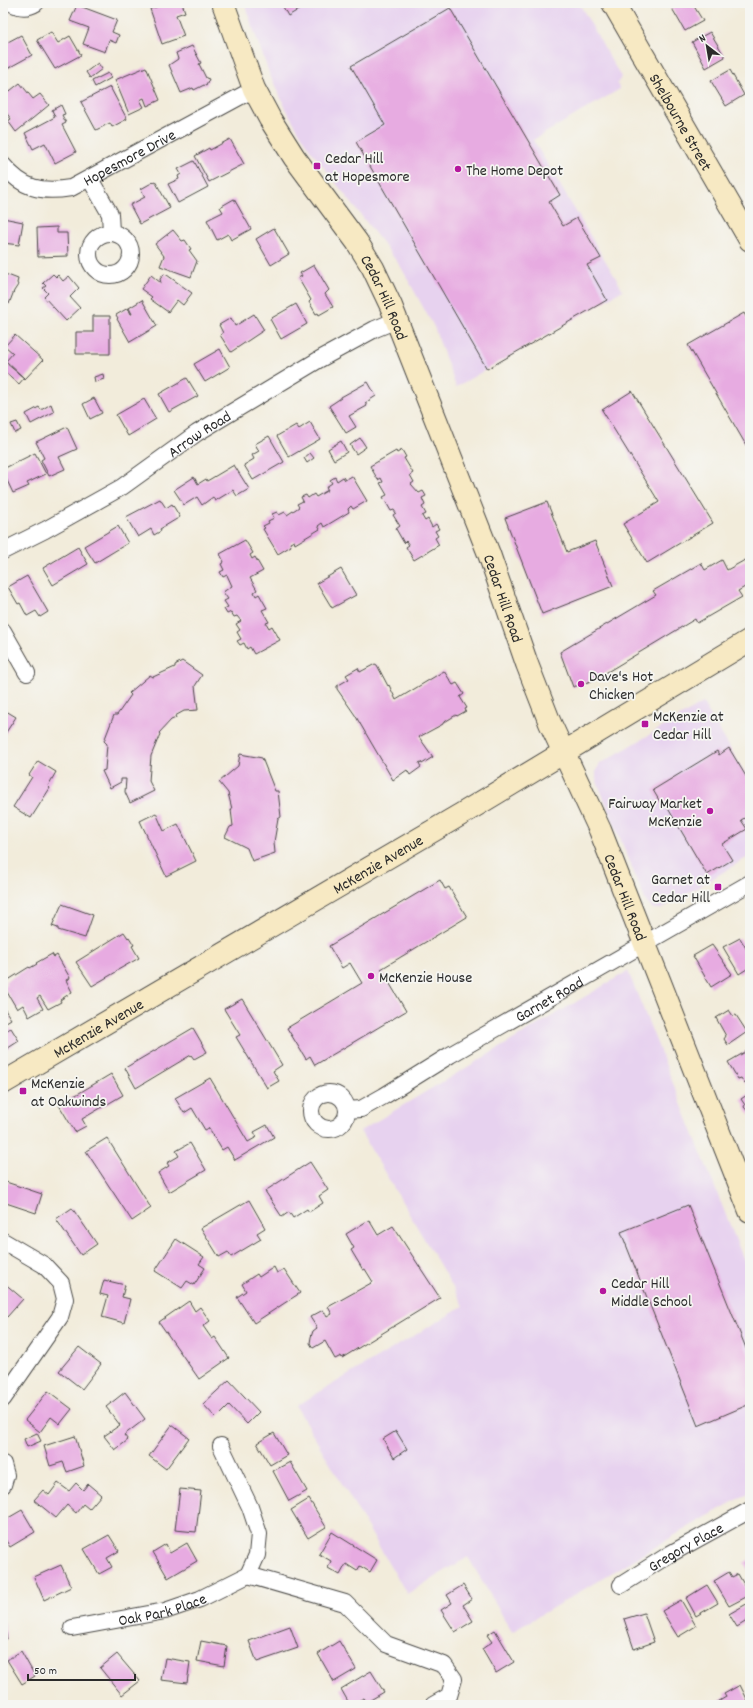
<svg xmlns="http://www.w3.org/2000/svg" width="753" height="1708" viewBox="0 0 753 1708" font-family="Dekko,sans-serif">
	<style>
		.built { fill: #e7d2ef }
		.building { fill: #e7abe1 }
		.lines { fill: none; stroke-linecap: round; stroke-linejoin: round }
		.street-casing { stroke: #494845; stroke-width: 18 }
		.secondary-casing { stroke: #494845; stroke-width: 24 }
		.street { stroke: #fff; stroke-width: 16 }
		.secondary { stroke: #f7e9c3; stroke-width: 22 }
		.poi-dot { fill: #b5179e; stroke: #f6f6f2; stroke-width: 1.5 }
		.labels { text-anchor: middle; stroke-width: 3.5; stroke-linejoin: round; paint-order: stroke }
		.street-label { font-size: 16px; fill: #2b2b2b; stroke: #f6f6f2 }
		.poi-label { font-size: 16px; fill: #2b2b2b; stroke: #f6f6f2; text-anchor: start }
	</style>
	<rect width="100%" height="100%" fill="#f6f6f2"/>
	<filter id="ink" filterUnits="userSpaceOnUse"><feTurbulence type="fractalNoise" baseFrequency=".025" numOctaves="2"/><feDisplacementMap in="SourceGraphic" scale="8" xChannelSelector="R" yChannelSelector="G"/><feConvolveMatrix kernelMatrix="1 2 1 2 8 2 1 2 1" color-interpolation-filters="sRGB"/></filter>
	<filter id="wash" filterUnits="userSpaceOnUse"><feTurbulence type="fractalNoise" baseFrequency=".012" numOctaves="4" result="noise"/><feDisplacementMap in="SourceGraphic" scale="16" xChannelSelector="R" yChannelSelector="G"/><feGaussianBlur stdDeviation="0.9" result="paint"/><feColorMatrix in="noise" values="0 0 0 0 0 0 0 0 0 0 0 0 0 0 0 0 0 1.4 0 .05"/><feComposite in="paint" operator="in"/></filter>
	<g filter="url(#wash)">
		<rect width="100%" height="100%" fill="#f2ecdb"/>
		<path class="built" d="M244,3h335l42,74 -4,7 3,5 -87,51 90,150 -167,97 -22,-60 -33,-60 -92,-119 -22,-37 -18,-38z
			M703,703l47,78v75l-85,51 -4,2h-8l-7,-7 -50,-123v-9l4,-6z
			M628,971l122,304v217l-63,36 -175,104 -44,-75 -61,37 -111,-188 168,-100 -104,-175z"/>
		<g id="blocks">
			<path class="building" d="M168,3h14l3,9 -9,3 8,21 -22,8 -12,-35z
				M281,3h29l-22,13z
				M673,3h19l11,18 -18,10 -15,-26z
				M77,5l40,15 -5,12 7,3 -3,8 -7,-3 -4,12 -22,-8 6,-16 -19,-7z
				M450,8l110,187 -11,7 14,24 14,-8 24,40 -14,7 20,35 -120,69 -131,-227 29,-17 -34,-59z
				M51,32l7,11 12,-7 11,19 -26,14 -18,-29z
				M710,32l15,25 -19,11 -14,-26z
				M21,35l11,20 -29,16v-33l3,5z
				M192,46l9,17 -2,1 7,14 3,1 -3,7 -2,-1 -10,5 -1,-2 -12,5 -12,-28 9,-6 -2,-6z
				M98,63l4,6 -12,9 -4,-6z
				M146,67l14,33 -13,6 -3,-8 -4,2 4,7 -15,7 -14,-34z
				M730,70l14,25 -18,11 -15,-25z
				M108,73l3,5 -16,9 -3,-6z
				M20,83l13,16 7,-5 9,11 -33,27 -8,-11 3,-2 -6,-8 -2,2v-22l3,3z
				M110,87l17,32 -15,8 -2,-4 -14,7 -15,-28z
				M61,105l4,9 -3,1 4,8 -4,2 14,27 -21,11 -10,-20 -12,6 -8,-16 30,-16 -3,-7z
				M230,139l14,25 -35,18 -14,-26 14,-8 1,2z
				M194,161l14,26 -30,16 -10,-19 11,-5 -1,-3 3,-2 -3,-5z
				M155,181l15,27 -30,16 -10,-19 15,-8 -4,-8z
				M234,199l17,30 -20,11 -3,-6 -11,6 -10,-20 16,-8 -3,-5z
				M3,218l20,4 -4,23 -16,-2z
				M57,227v6h10l1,23 -30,1 -1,-29z
				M274,228l15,26 -18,11 -15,-26z
				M173,230l9,11 3,-1 6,9 -2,1 8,11 -6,16 -31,-11 4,-10 -9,-12z
				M314,265l15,25 -4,4 8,13 -14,8 -1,-2 -2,1 -7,-12 2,-2 -13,-22 4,-2 -2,-3z
				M5,274l13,5 -1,4 1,2 -4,6 -5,13 -6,-2v-26z
				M53,274l3,3 2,-2 5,6 6,-5 10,12 -9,9 10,11 -14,13 -22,-24 4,-4 -5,-5 3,-2 -3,-3z
				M164,274l3,1 25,18 -9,12 -6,-5 -9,12 -18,-13 2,-2 -11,-8 10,-14 10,8 -1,-4z
				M142,300l15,26 -27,16 -13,-23 1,-1 -2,-3 12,-7 3,6h1l-3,-6z
				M296,304l11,20 -26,15 -11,-20z
				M744,313l6,11v128l-62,-107z
				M254,314l10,16 -33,22 -11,-17 3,-2 -4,-8 12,-7 4,8z
				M93,316h17v38h-34v-22h17z
				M15,335l28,25 -18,19 -19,-18 7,-8 -8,-7z
				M220,349l10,18 -25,15 -11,-18z
				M6,363l18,15 -5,6 -16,-14v-3z
				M103,374l1,5 -9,3 -1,-5z
				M187,378l11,18 -29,16 -10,-18z
				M368,382l8,14 -11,7 2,3 -18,10 7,11 -10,6 -17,-27 12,-8v-1z
				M632,391l81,132 -66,40 -24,-39 36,-22 -57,-92z
				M94,398l8,15 -12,6 -7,-15z
				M144,399l12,20 -28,17 -12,-21z
				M51,404l3,8 -23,12 -5,-10 13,-7 2,3z
				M17,422l4,8 -6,3 -4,-9z
				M310,422l10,17 -31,18 -12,-21 19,-11 3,4z
				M67,427l10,22 -18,8 6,12 -16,7 -8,-16 3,-2 -8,-16z
				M269,436l15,26 -31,18 -9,-15 10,-6 -2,-4 7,-4 -4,-7z
				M360,438l6,9 -10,7 -6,-9z
				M341,441l6,11 -13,8 -6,-11z
				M402,450l4,7 -2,1 9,15 -3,2 4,7 -3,2 8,9 4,-2 3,5 -4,2 3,7 -3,2 4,7 -4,2 3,5 3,-2 4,8 4,-3 3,5 -4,2 3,5 -3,2 4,7 -25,15 -8,-13 3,-2 -3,-4 -2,2 -8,-14 4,-3 -7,-11 3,-2 -2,-3 -3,1 -8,-14 4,-2 -7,-12 3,-1 -2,-4 -3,2 -8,-14 26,-15 1,2z
				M35,453l11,21 -19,9 2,3 -16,7 -10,-21v-3z
				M310,453l4,5 -7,5 -3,-5z
				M234,465l15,24 -12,7 -4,-6 -18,11 -2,-4 -11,8 -5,-8 -13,8 -10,-15 20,-13 4,7 8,-5 1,2z
				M352,476l15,25 -14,8 -2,-3 -3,3 1,3 -25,15 -2,-4 -4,3 2,3 -25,15 -1,-3 -4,2 1,3 -13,8 -15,-25 2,-1 -2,-2 6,-3 -1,-2 6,-3 -2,-4 5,-2 2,3 6,-3 2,3 12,-8 -2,-3 6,-3 -2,-4 5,-2 2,3 6,-4 2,3 12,-7 -2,-3 6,-4 -2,-3 5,-3 2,4 6,-4 2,3z
				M160,499l6,9 6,-4 8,13 -20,12 1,2 -7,4 -3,-6 -13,8 -12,-20z
				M547,502l20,50 28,-11 18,45 -71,28 -37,-96z
				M118,526l10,17 -33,20 -11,-17z
				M245,540l8,13 -3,2 2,4 3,-2 8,14 -13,7 7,12 -3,2 2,4 3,-2 8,14 -5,2 7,12 -3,1 3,5 3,-2 8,14 -26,14 -4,-7 -3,2 -3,-6 -4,2 -3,-4 4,-2 -4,-7 3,-2 -4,-6 5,-3 -4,-5 -3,1 -3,-5 -4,2 -3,-5 4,-2 -4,-6 4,-2 -5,-7 9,-6 -5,-11 -4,2 -3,-5 4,-2 -3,-6 3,-2 -4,-8z
				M78,547l10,17 -35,21 -10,-17z
				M722,560l5,10 18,-10 5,9v15l-12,7 4,6 -45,26 -2,-4 -101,61 -21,7 -13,-35 96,-57 -3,-4 48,-28 4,7z
				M341,569l15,26 -24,13 -15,-25z
				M27,576l21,36 -8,5 -4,-6 -9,5 -7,-13 -2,1 -10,-17z
				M182,661l20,14 -7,11 3,24 -14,1 -9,5 1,2 -5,2 -12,13 1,1 -9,22 -2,25 5,10 -24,12 -5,-11 1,-13h-5v3l-11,6 -8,-17 3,-1 2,-26 -3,-3 10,-26h3l14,-20 -2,-2 21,-18 3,2 22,-10v-2z
				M375,664l2,1 11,21 1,-1 7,15 48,-29 9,14 4,-2 7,11 -4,3 7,11 -2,1 1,2 -9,5 -1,-1 -13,8v1l-24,13 14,20 -11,7 -1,-2 -2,1 2,4 -11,8 -3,-5 -14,10 -38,-65 -18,-26v-3l12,-7 -3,-4 12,-7 2,4z
				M6,711l10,6 -13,20v-25l1,1z
				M729,748l21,35v32l-9,5 6,9 -25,15 10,16 -25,15 -41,-70 -3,2 -10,-17 64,-39 2,4z
				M240,754l22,4 13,33h3l3,26 -3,2 -4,23 1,11 -23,8 -5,-13 -22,-11 5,-10 3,-1 -2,-16 1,-1 -4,-16 -9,-11 19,-16z
				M38,761l18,11 -8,14 2,2 -19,30 -18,-11 19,-30 -3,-2z
				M156,813l8,18 14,-7 18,37 -30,15 -26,-55z
				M440,880l5,9 4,-2 18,30 -86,52 25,42 -91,54 -5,-9 -4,3 -19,-31 75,-45 -12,-20 -8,5 -13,-22z
				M62,904l31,11 -8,23 -27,-8v-2l-6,-2z
				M124,932l4,6 1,-1 5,8 -2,1 7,12 -23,13v1l-24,14 -16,-24z
				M740,938l10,17v12l-11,7 -16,-27z
				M712,945l20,29 -21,13 -18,-31z
				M52,954l2,3 3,-2 13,23 -4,2 6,12 -12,8 1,2 -13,7 -8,-13 -3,2 6,11 -14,8 -6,-12 -6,4 -13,-22 3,-2 -2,-3 24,-15 1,1 7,-4 -1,-1z
				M242,999l40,66 -9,6 6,10 -12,7 -31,-51 4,-2 -16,-26z
				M3,1007l8,12 -8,5z
				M729,1010l4,6 3,-1 11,17 -19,13 -4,-6 2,-3 -10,-18z
				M11,1028l8,13 -14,9 -2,-4v-14z
				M193,1028l14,24 -13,7 -3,-4 -55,33 -11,-20z
				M747,1051l3,5v25l-5,3 -4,-6 -3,1 -10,-17z
				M111,1074l12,21 -41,24 4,7 -11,6 -16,-27z
				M210,1078l38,64 9,-5 -3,-5 13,-7 7,12 -39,23 -8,-13 -5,3 -13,-22 -4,2 -13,-22 -8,5 -9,-15z
				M750,1093v21l-6,-7 1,-2 -4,-6z
				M107,1138l44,70 -19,13 -46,-70z
				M190,1143l16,27 -37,22 -11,-19 11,-7 -2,-3 12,-7 -3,-5z
				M310,1162l18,28 -9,6 4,7 -14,9 -2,-3 -14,9 -4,-6 -7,5 -17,-26z
				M3,1181l39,13 -6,19 -33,-11z
				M249,1200l16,28 -8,5 4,6 -30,18 -3,-5 -9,5 -18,-29z
				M688,1205l62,153v46l-52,22 -77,-194z
				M72,1208l25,36 -16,11 -25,-36z
				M369,1220l9,15 15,-9 47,72 -98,60 -1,-2 -6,3 -10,-18 -12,7 -3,-5 1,-6 2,-6 4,-3 -7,-11 13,-7 4,7 5,-3 -4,-7 45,-25 -8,-13 -2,1 -12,-20 3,-2 -8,-14z
				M176,1239l28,18 -5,7 6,4 -11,17 -7,-4 -5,7 -27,-17z
				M274,1267l3,6 7,-4 16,24 -46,30 -17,-26 9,-6 -4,-7 15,-10 2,3z
				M104,1280l21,5 -3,12 8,2 -6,24 -22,-6 6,-21 -8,-2z
				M3,1282l20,17 -16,18 -4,-3z
				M189,1301l6,10 5,-4 10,14 -7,5 9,13 3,-2 14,21 -30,21 -40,-57z
				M79,1347l22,17 -19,25 -23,-18z
				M229,1380l30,32 -12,12 -18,-19 -13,13 -13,-14z
				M48,1391l24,18 -12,15 -9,-7 -11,15 -15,-12z
				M125,1392l20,27 -21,16 4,5 -13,10 -11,-14 16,-11 -14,-18z
				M172,1425l17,13 -23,31 -17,-13z
				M396,1431l11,18 -13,9 -11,-19z
				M37,1433l4,8 -14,6 -3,-8z
				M274,1433l13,22 -17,10 -13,-22z
				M75,1436l9,30 -17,6 -4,-10 -13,4 -6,-20z
				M290,1462l17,29 -18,10 -16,-30z
				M58,1483l11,8 7,-8 7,7 5,-6 13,11 -12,14 -6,-5 -7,9 -9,-8 -11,13 -22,-18 9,-10 6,5z
				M180,1489l21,2 -5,41 -21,-2z
				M309,1499l17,28 -18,11 -17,-28z
				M22,1510l13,22 -25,15 -7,-11v-15z
				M332,1532l45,28 -7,12 -10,-6 -3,5 -11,-7 -6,11 -12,-7 3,-7 -12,-7z
				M109,1535l10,16 -12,7 5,9 -13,7 -15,-25z
				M187,1543l10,18 -29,17 -15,-26 13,-8 4,9z
				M750,1559v14l-6,-10z
				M61,1565l10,22 -27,13 -10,-23z
				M729,1572l3,5 6,-3 12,21 -21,11 -15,-25z
				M463,1585l9,14 -9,6 10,16 -18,11 -14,-22 11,-7 -5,-8z
				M707,1585l11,18 -22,13 -10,-18z
				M681,1600l15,26 -18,11 -16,-26z
				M750,1602v17l-13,8 -8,-13z
				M644,1613l10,29 -20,7 -10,-30z
				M3,1621l4,18 -4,1z
				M290,1626l8,22 -41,14 -8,-21z
				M495,1630l19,32 -18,11 -14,-24 10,-7 -5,-7z
				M201,1641l26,5 -3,20 -27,-5z
				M339,1641l17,28 -22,13 -16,-28z
				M21,1651l14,25 -13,8 -15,-24z
				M117,1654l23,27 -18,14 -22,-27z
				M165,1658l25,4 -3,21 -26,-3z
				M371,1671l13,21 -17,10 -3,-4 -14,7 -9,-16z
				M740,1685l10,20h-33l-1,-2 10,-6 -2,-3z"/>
		</g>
	</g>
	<g filter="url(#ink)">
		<use href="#blocks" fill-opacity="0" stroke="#494845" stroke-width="1"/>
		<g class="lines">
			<defs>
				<g id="street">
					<path d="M11,3c9,5 17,5 25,0"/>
					<path id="s1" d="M3,165c20,24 38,28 68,23l183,-99"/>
					<path d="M90,179l20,35 1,18"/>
					<circle cx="110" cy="254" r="21"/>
					<path id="s2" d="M3,551l42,-21 77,-43 75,-54 123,-74 55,-30 22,-9"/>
					<path d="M3,631l24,42"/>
					<circle cx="329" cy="1111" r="18"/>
					<path id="s3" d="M347,1110l14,-1 23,-13 66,-41 300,-172"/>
					<path d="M3,1241l41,24 17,18 4,16 -5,18 -57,82"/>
					<path d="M221,1446l29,61 9,27 -2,21 -9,20 97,28 41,41 58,21 10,14 -5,17 -16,9"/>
					<path d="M3,1464l3,11 -3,10"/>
					<path id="s4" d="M621,1585l49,-31 80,-44"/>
					<path id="s5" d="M72,1628l93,-17 35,-12 48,-24"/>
				</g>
				<g id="secondary">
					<path id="s6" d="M223,3l31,86 16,30 24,38 63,85 16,26 18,38 98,248 38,110 23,59 50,107 150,381"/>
					<path id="s7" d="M613,3l137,237"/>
					<path id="s8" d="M3,1083l462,-271 285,-172"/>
				</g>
			</defs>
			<use href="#street" class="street-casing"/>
			<use href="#secondary" class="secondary-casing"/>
			<use href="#street" class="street"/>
			<use href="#secondary" class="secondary"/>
		</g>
	</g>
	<g class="poi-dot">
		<rect x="313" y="162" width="8" height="8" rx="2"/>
		<circle cx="458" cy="169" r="4"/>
		<circle cx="581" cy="684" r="4"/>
		<rect x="641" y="720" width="8" height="8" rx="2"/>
		<circle cx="710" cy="811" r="4"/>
		<rect x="714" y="883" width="8" height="8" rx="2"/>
		<circle cx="371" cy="976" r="4"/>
		<rect x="19" y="1087" width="8" height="8" rx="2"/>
		<circle cx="603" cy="1291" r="4"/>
	</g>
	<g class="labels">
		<g class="street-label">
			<text dy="6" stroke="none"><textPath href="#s7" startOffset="137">Shelbourne Street</textPath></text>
			<text dy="6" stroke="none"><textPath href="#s1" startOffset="142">Hopesmore Drive</textPath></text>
			<text dy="6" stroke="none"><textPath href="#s6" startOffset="338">Cedar Hill Road</textPath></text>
			<text dy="6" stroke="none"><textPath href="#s2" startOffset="229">Arrow Road</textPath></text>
			<text dy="6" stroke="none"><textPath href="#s6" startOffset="662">Cedar Hill Road</textPath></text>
			<text dy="6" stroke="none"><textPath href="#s8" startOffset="434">McKenzie Avenue</textPath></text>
			<text dy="6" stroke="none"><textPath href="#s6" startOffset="985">Cedar Hill Road</textPath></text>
			<text dy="6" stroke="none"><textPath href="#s3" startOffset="232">Garnet Road</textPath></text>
			<text dy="6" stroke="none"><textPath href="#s8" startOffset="110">McKenzie Avenue</textPath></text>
			<text dy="6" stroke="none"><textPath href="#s4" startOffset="75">Gregory Place</textPath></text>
			<text dy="6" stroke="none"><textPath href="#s5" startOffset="92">Oak Park Place</textPath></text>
		</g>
		<g class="poi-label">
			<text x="325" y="163">Cedar Hill<tspan x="325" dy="18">at Hopesmore</tspan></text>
			<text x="466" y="175">The Home Depot</text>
			<text x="589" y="681">Dave's Hot<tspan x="589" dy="18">Chicken</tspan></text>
			<text x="653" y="721">McKenzie at<tspan x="653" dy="18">Cedar Hill</tspan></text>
			<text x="702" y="808" text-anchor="end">Fairway Market<tspan x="702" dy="18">McKenzie</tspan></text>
			<text x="710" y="884" text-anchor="end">Garnet at<tspan x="710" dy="18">Cedar Hill</tspan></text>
			<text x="379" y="982">McKenzie House</text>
			<text x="31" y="1088">McKenzie<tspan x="31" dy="18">at Oakwinds</tspan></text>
			<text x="611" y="1288">Cedar Hill<tspan x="611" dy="18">Middle School</tspan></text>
		</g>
	</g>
	<rect width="753" height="1708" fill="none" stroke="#f6f6f2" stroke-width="16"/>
	<g transform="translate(707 46) rotate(329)" stroke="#f6f6f2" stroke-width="3" paint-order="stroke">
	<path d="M0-3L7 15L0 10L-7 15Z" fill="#2b2b2b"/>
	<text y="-6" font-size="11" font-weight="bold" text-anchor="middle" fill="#2b2b2b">N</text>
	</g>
	<path d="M28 1674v6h107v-6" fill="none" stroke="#2b2b2b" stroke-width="2"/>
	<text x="34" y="1674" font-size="12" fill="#2b2b2b" stroke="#f6f6f2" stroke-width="3" paint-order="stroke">50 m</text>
</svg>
